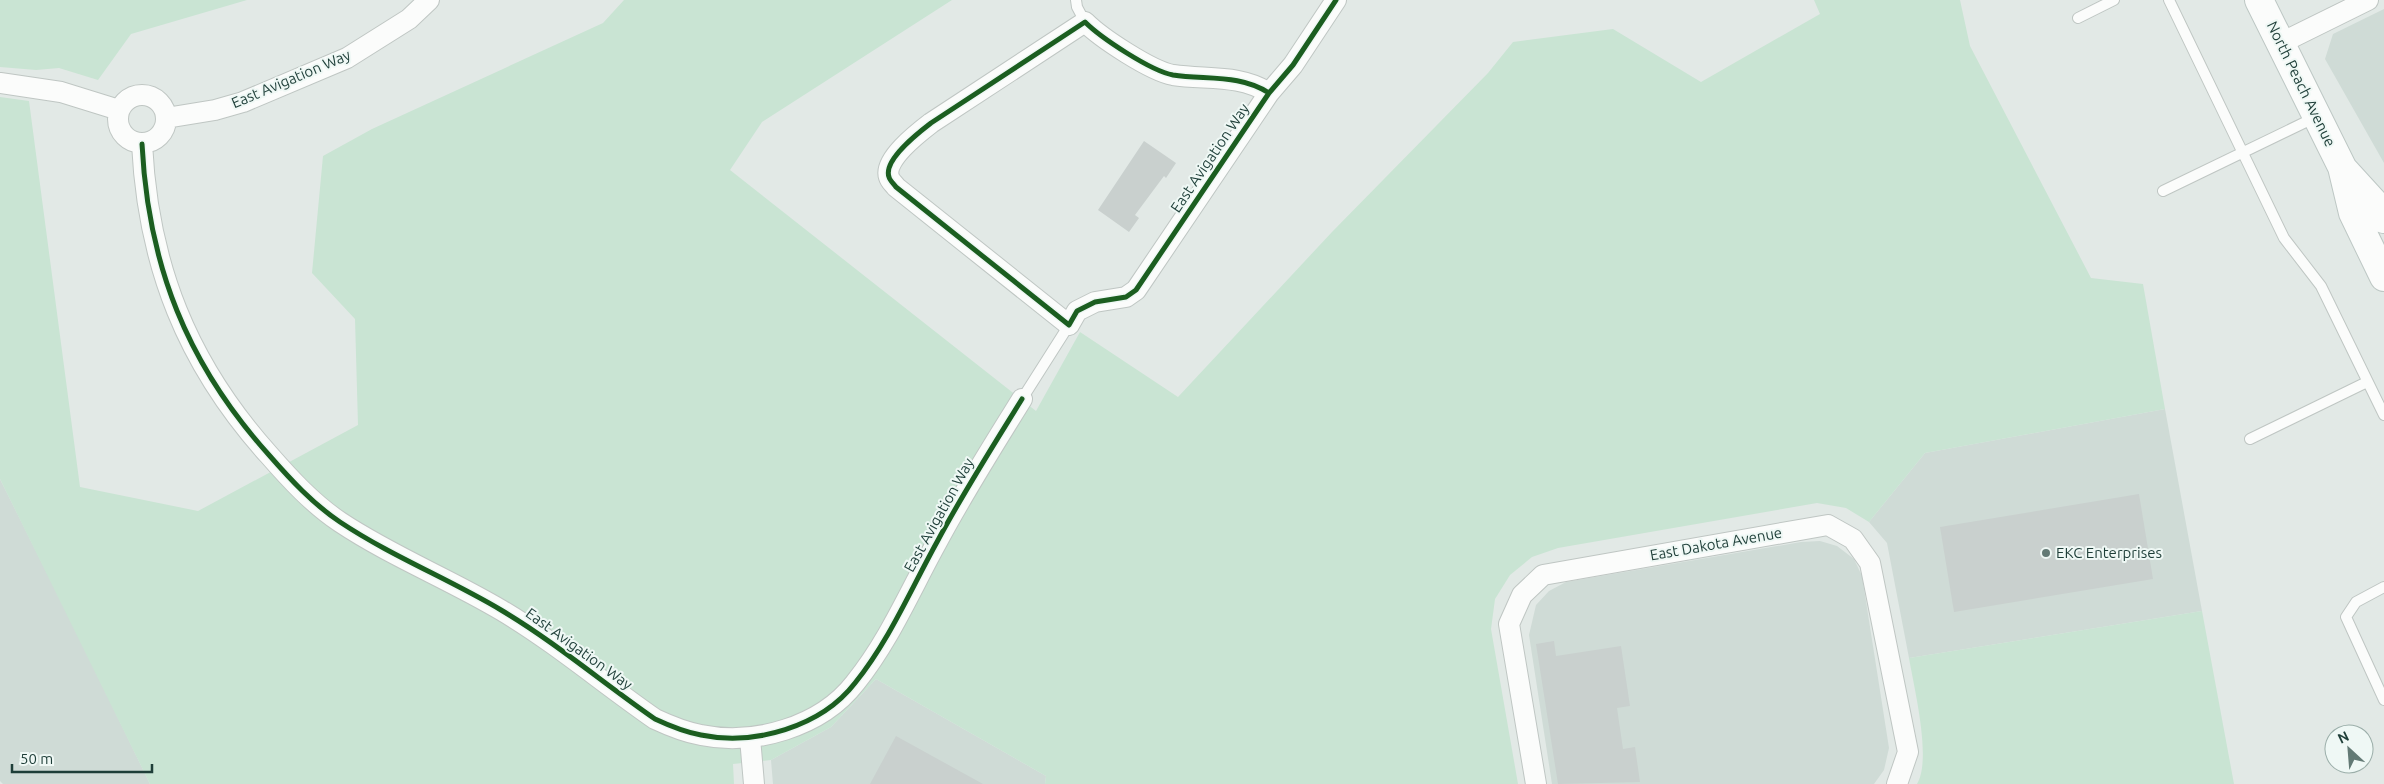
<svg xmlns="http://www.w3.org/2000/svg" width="2384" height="784" viewBox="0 0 2384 784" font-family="Ubuntu,sans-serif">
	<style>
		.built { fill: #cfdbd6 }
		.green { fill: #c9e4d3 }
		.building { fill: #c9d0ce }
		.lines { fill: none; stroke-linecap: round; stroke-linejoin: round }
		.service-casing { stroke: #bfc6c3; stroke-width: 12 }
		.minor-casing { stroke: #bfc6c3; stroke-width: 22 }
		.secondary-casing { stroke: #bdc7c4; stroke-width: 30 }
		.service { stroke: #fbfcfb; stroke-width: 10 }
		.minor { stroke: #fbfcfb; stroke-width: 20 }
		.secondary { stroke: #fbfcfb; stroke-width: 28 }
		.cycleway-casing { stroke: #eff8f5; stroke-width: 8 }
		.cycleway { stroke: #1b5e20; stroke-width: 5 }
		.poi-dot { fill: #637a75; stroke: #eff8f5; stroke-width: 2 }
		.labels { text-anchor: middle; stroke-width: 4; stroke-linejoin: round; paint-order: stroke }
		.street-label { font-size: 15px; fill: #1e3e38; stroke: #eff8f5 }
		.poi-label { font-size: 15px; fill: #1e3e38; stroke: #eff8f5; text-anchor: start }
	</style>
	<rect width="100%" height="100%" fill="#e2e9e6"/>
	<path class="built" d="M2384,9v154l-59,-104 8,-25z
		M2165,409l37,202 -293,47 -22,-115 -18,-21 56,-69z
		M0,479l75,150 75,155h-147l-3,-3z
		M1820,541l17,5 17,13 8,17 27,172 -5,22 -10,14h-322l-23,-149 7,-30 13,-14 17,-9 235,-40z
		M876,679l170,97 -1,8h-272l-2,-24 60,-33z"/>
	<path class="green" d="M0,0h247l-116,34 -33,46 -39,-12 -23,2 -36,-3z
		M624,0h328l-190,122 -32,48 306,241 44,-79 98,65 154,-165 156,-159 25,-31 100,-13 88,53 119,-68 -6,-14h146l10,46 121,232 52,6 22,125 -240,44 -56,69 -23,-14 -29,-5 -259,45 -26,9 -22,18 -15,24 -4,30 27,155h-473l1,-8 -170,-97 -45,48 -60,33 -38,4 1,20h-584l-150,-305v-382l29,4 51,386 118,24 160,-86 -3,-106 -43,-46 11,-117 49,-27 231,-106z
		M2202,611l32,173h-317c15,-25 -3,-96 -8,-126z"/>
	<path class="building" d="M1144,141l32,22 -10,15 -2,-2 -29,39 4,3 -10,14 -31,-22z
		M2139,494l14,85 -199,33 -14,-85z
		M1554,641l2,15 65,-10 9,60 -13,2 6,41 12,-2 5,35 -82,2 -22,-140z
		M896,736l87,48h-113z"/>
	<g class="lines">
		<defs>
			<path id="service" d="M1076,0l1,7 8,15
				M2169,0l115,238 37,48 63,129
				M2078,18l36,-18
				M2163,191l153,-74
				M1022,399l47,-74
				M2250,439l117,-57
				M2384,587l-28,15 -10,15 38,83"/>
			<path id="minor" d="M2281,43l87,-43
				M0,83l61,9 58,18
				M1269,93c-29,-19 -63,-13 -96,-18 -22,-4 -72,-37 -88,-53l-154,101c-13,10 -48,37 -42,54 1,4 5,7 7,10l173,138 8,-14 18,-9 31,-5 10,-7 133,-197 24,-28 43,-65
				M118 119a24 24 0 1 1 48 0a24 24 0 1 1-48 0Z
				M166,118l49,-8 28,-8 104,-44 62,-39 20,-19
				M142,144c6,121 45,220 127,311 21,24 44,49 71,67 51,34 109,57 161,88 54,32 102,73 154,109 15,7 29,13 46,16 53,11 120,-8 154,-52 34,-42 56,-94 82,-141 26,-49 56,-96 85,-143
				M750,738l4,46
				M1536,784l-27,-160 13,-29 21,-20 285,-50 25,14 17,24 38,189 -11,32"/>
			<path id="secondary" d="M2259,0l83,167 11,46 31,64
				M2344,170l33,36 7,13"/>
		</defs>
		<use href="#service" class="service-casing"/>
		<use href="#minor" class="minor-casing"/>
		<use href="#secondary" class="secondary-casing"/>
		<use href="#service" class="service"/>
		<use href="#minor" class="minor"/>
		<use href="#secondary" class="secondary"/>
		<defs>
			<path id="cycleway" d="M1269,93c-29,-19 -63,-13 -96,-18 -22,-4 -72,-37 -88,-53l-154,101c-13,10 -48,37 -42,54 1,4 5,7 7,10l173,138 8,-14 18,-9 31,-5 10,-7 133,-197 24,-28 43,-65
				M142,144c6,121 45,220 127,311 21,24 44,49 71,67 51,34 109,57 161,88 54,32 102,73 154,109 15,7 29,13 46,16 53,11 120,-8 154,-52 34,-42 56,-94 82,-141 26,-49 56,-96 85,-143"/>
		</defs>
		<use href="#cycleway" class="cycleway-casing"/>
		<use href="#cycleway" class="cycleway"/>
	</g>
	<circle class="poi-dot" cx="2046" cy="553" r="5"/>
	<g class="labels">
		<g class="street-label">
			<text transform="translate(291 79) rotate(-23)" y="5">East Avigation Way</text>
			<text transform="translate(2301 84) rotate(64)" y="5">North Peach Avenue</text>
			<text transform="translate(1210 158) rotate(-56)" y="5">East Avigation Way</text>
			<text transform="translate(939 515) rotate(-61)" y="5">East Avigation Way</text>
			<text transform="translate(1716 544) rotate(-10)" y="5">East Dakota Avenue</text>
			<text transform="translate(579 649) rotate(36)" y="5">East Avigation Way</text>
		</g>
		<g class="poi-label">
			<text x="2056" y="558">EKC Enterprises</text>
		</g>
	</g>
	<g transform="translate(2349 749) rotate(334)"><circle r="24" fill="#eff8f5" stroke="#9baea9"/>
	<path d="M0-4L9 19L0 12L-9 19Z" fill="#637a75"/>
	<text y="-8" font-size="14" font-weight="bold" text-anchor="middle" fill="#1e3e38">N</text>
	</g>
	<path d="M12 764v8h140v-8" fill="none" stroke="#1e3e38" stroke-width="2.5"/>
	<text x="20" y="764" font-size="15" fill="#1e3e38" stroke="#eff8f5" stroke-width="4" paint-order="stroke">50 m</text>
</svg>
